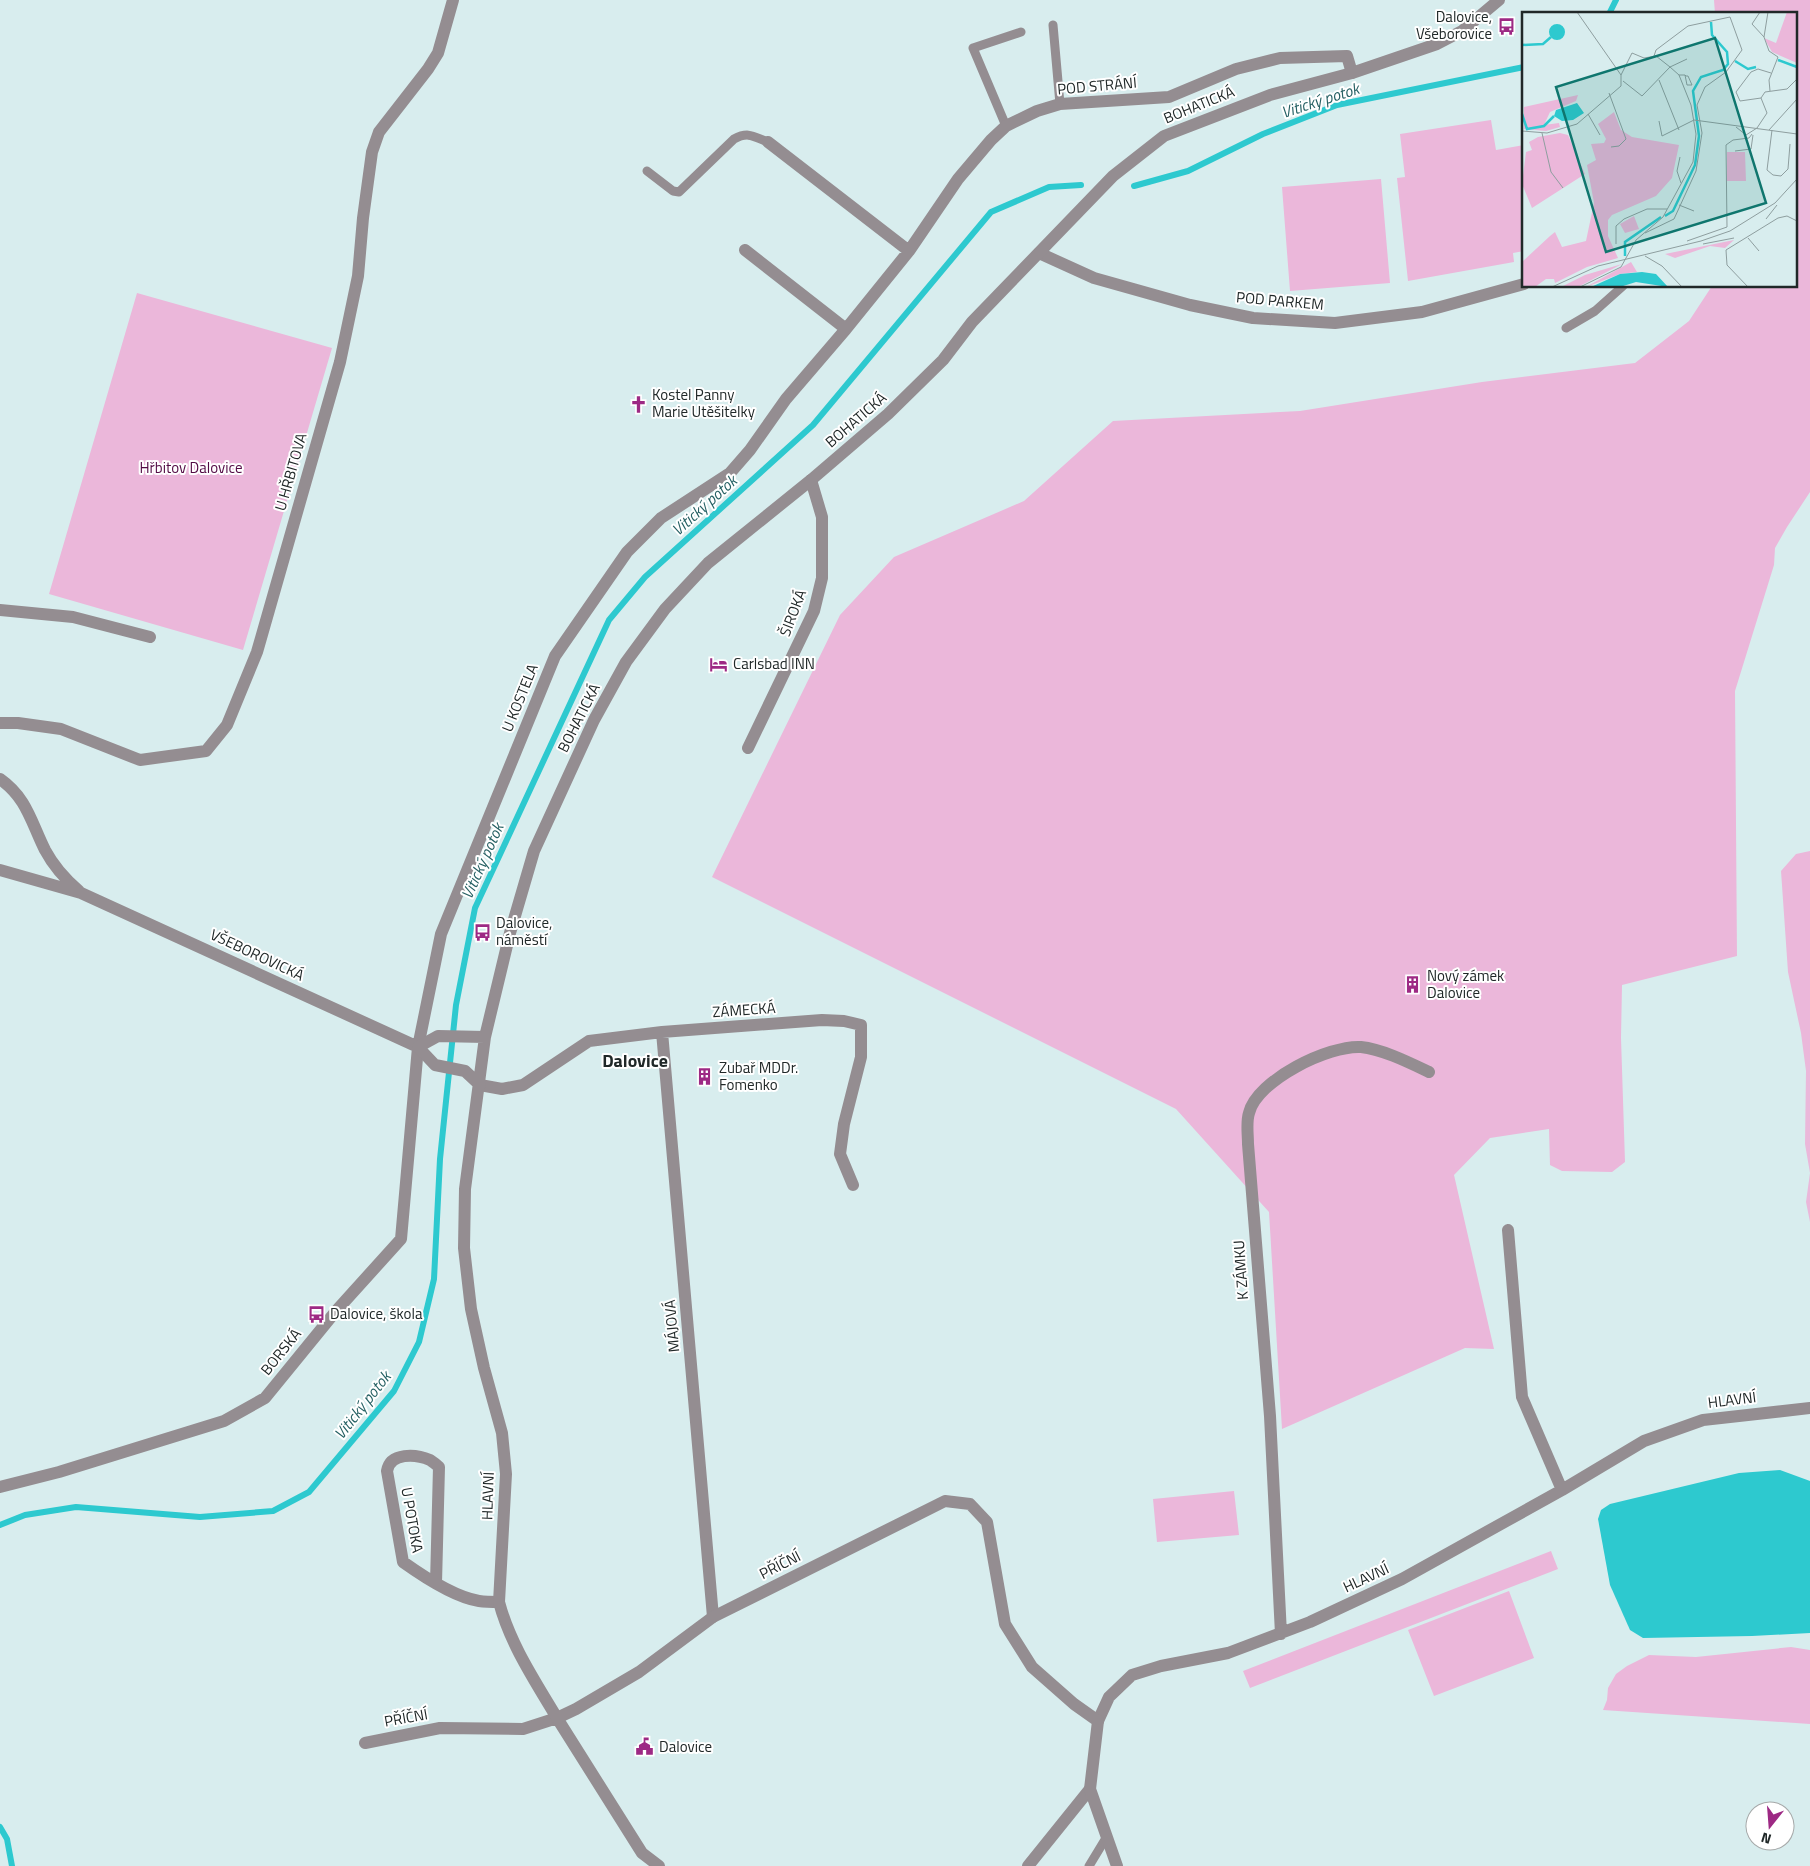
<svg xmlns="http://www.w3.org/2000/svg" width="1810" height="1866" viewBox="0 0 1810 1866" font-family="'Titillium Web',sans-serif">
	<style>
		.green { fill: #ebb7da }
		.water { fill: #2dc9cf }
		.lines { fill: none; stroke-linecap: round; stroke-linejoin: round }
		.stream { stroke: #2dc9cf; stroke-width: 6 }
		.service { stroke: #948d91; stroke-width: 9 }
		.minor { stroke: #948d91; stroke-width: 12 }
		.tertiary { stroke: #948d91; stroke-width: 12 }
		.labels { text-anchor: middle; stroke-width: 4; stroke-linejoin: round; paint-order: stroke }
		.poi-label { font-size: 15px; fill: #202828; stroke: #fff; text-anchor: start }
		.street-label { font-size: 15px; fill: #202828; stroke: #fff }
		.park-label { font-size: 15px; fill: #520a44; stroke: #fff }
		.water-label { font-size: 16px; font-style: italic; fill: #256063; stroke: #fff }
		.quarter-label { font-size: 18px; font-weight: bold; fill: #202828; stroke: #fff }
		.inset-river { fill: none; stroke: #2dc9cf; stroke-width: 2.5 }
		.inset-road { fill: none; stroke: #8e9e9f; stroke-width: 1 }
		.view { fill: #0f766e; fill-opacity: 0.15; stroke: #0f766e; stroke-width: 2.5 }
		.inset-edge { fill: none; stroke: #202828; stroke-width: 2.5 }
	</style>
	<rect width="100%" height="100%" fill="#d8edee"/>
	<path class="green" d="M1714,0h96v492l-23,35 -12,21 -1,17 -39,126 2,265 -115,29 -1,53 4,124 -13,10 -50,-1 -12,-6 -1,-36 -59,9 -36,37 40,174 -29,-1 -183,81 -13,-217 -93,-103 -464,-232 128,-262 54,-58 130,-56 89,-80 187,-10 182,-29 153,-19 54,-42 23,-35h84v-272h-81z
		M1491,120l5,30 28,-5v106l-11,2 1,9 -106,19 -11,-103 8,-1 -5,-43z
		M1381,179l9,104 -100,8 -8,-104z
		M137,293l195,55 -89,302 -194,-56z
		M1810,851v371l-4,-20 4,-29 -5,-29 1,-73 -5,-38 -13,-61 -7,-101 15,-17z
		M1234,1491l5,44 -82,7 -4,-43z
		M1551,1551l7,18 -308,119 -7,-17z
		M1509,1591l25,67 -100,38 -26,-66z
		M1791,1647l19,3v74l-207,-14 4,-10 1,-12 8,-14 11,-8 22,-11 47,2z"/>
	<path class="water" d="M1780,1470l30,11v152l-58,3 -109,2 -13,-8 -20,-45 -12,-66 3,-9 9,-6 129,-31z"/>
	<g class="lines">
		<path class="stream" d="M1609,14l7,-14
			M1134,186l54,-15 75,-37 74,-29 187,-38
			M0,1525l25,-10 51,-8 124,10 73,-6 36,-19 85,-101 25,-49 15,-63 6,-120 16,-154 19,-97 134,-288 36,-43 168,-152 178,-213 58,-25 32,-2
			M0,1827l7,12 5,27"/>
		<path class="service" d="M1053,25l7,79
			M1006,126l-33,-78 48,-16
			M647,171l26,20 6,1 55,-53c15,-8 20,-2 34,3
			M1566,328l29,-17 28,-25
			M1089,1866l17,-28"/>
		<path class="minor" d="M768,142l141,109
			M745,250l101,79
			M1039,253l55,25 96,27 63,13 82,5 87,-11 102,-28
			M0,610l73,7 77,20
			M0,723h18l43,6 79,31 66,-9 21,-26 30,-73 83,-290 18,-86 5,-58 9,-66 7,-20 49,-63 10,-16 15,-53
			M748,748l66,-137 8,-33v-61l-11,-37
			M0,779c27,19 31,43 45,71 9,17 20,29 34,41
			M0,870l81,23 337,154
			M662,1032l51,585
			M480,1085l22,4 21,-4 66,-44 73,-9 160,-12 22,1 17,4v32l-17,67 -4,30 13,31
			M1508,1230l14,167 40,93
			M0,1487l59,-15 165,-51 41,-23 71,-87 65,-72 17,-192 23,-113 114,-278 72,-104 34,-34 69,-45 20,-23 36,-51 60,-70 63,-78 49,-72 33,-39 15,-14 31,-15 23,-7 109,-7 67,-28 44,-11 67,-2 5,17
			M436,1583l3,-116c-2,-2 -6,-5 -9,-7 -14,-6 -40,-8 -43,11l16,91c21,15 51,35 76,39 7,1 13,1 20,1
			M1281,1634l-11,-218 -22,-272c0,-10 -2,-22 1,-31 8,-33 80,-68 112,-66 21,2 49,16 68,25
			M1098,1721l11,-24 23,-22 29,-9 67,-13 82,-31 92,-43 160,-89 82,-49 59,-21 107,-12
			M365,1743l75,-15 83,1 34,-11 85,135 17,13
			M1028,1866l62,-77"/>
		<path class="tertiary" d="M480,1085l-15,-14 -30,-6 -17,-18 20,-11 47,1
			M1117,1866l-27,-77 8,-68 -24,-17 -42,-37 -27,-43 -18,-102 -17,-18 -25,-3 -232,116 -74,55 -63,37 -19,9c-22,-37 -47,-74 -58,-116l7,-128 -4,-41 -18,-65 -13,-59 -7,-61 1,-59 20,-152 25,-104 24,-82 60,-131 32,-58 39,-53 43,-46 103,-83 77,-66 55,-54 29,-38 141,-146 51,-40 106,-41 82,-22 85,-29 25,-13 37,-31"/>
	</g>
	<defs>
		<symbol id="bus-bare" viewBox="-9 -9 18 18"><path d="M-5-6H5V4H4V6H2V4H-2V6H-4V4H-5ZM-3.5-4V0h7V-4ZM-3.5 1.2v1.5H-2V1.2ZM2 1.2v1.5H3.5V1.2Z" fill="#9d2984" stroke="#fff" stroke-width="2.5" paint-order="stroke"/></symbol>
		<symbol id="church-bare" viewBox="-9 -9 18 18"><path d="M-1.2-6h2.4v3.5h3.3v2.4h-3.3V6h-2.4V-.1h-3.3v-2.4h3.3Z" fill="#9d2984" stroke="#fff" stroke-width="2.5" paint-order="stroke"/></symbol>
		<symbol id="hotel-bare" viewBox="-9 -9 18 18"><path d="M-6-4.5h1.5V1H6V5H4.5V3h-9V5H-6ZM-4 0a1.8 1.8 0 1 1 3.6 0ZM.5 0V-2.5h3Q6-2.5 6 0Z" fill="#9d2984" stroke="#fff" stroke-width="2.5" paint-order="stroke"/></symbol>
		<symbol id="building-bare" viewBox="-9 -9 18 18"><path d="M-4-6H4V6H1V3H-1V6H-4ZM-2.5-4.3h1.7v1.8h-1.7ZM.8-4.3h1.7v1.8H.8ZM-2.5-1h1.7V.8h-1.7ZM.8-1h1.7V.8H.8Z" fill="#9d2984" stroke="#fff" stroke-width="2.5" paint-order="stroke"/></symbol>
		<symbol id="civic-bare" viewBox="-9 -9 18 18"><path d="M-.6-6.5H3V-4.5H.6V-3L4-1V1h2V6H-6V1h2V-1L-.6-3ZM-1.2 2.5V6h2.4V2.5Z" fill="#9d2984" stroke="#fff" stroke-width="2.5" paint-order="stroke"/></symbol>
	</defs>
	<g fill-rule="evenodd">
		<use href="#bus-bare" x="1494" y="14" width="25" height="25"/>
		<use href="#church-bare" x="626" y="392" width="25" height="25"/>
		<use href="#hotel-bare" x="706" y="652" width="25" height="25"/>
		<use href="#bus-bare" x="470" y="920" width="25" height="25"/>
		<use href="#building-bare" x="1400" y="972" width="25" height="25"/>
		<use href="#building-bare" x="692" y="1064" width="25" height="25"/>
		<use href="#bus-bare" x="304" y="1302" width="25" height="25"/>
		<use href="#civic-bare" x="632" y="1734" width="25" height="25"/>
	</g>
	<g class="labels">
		<g class="poi-label">
			<text x="1492" y="22" text-anchor="end">Dalovice,<tspan x="1492" dy="17">Všeborovice</tspan></text>
			<text x="652" y="400">Kostel Panny<tspan x="652" dy="17">Marie Utěšitelky</tspan></text>
			<text x="733" y="669">Carlsbad INN</text>
			<text x="496" y="928">Dalovice,<tspan x="496" dy="17">náměstí</tspan></text>
			<text x="1427" y="981">Nový zámek<tspan x="1427" dy="17">Dalovice</tspan></text>
			<text x="719" y="1073">Zubař MDDr.<tspan x="719" dy="17">Fomenko</tspan></text>
			<text x="330" y="1319">Dalovice, škola</text>
			<text x="659" y="1752">Dalovice</text>
		</g>
		<g class="street-label">
			<text transform="translate(1097 86) rotate(-5)" y="5">POD STRÁNÍ</text>
			<text transform="translate(1199 105) rotate(-22)" y="5">BOHATICKÁ</text>
			<text transform="translate(1280 301) rotate(5)" y="5">POD PARKEM</text>
			<text transform="translate(856 420) rotate(-41)" y="5">BOHATICKÁ</text>
			<text transform="translate(291 472) rotate(-74)" y="5">U HŘBITOVA</text>
			<text transform="translate(793 613) rotate(-69)" y="5">ŠIROKÁ</text>
			<text transform="translate(520 698) rotate(-68)" y="5">U KOSTELA</text>
			<text transform="translate(579 718) rotate(-63)" y="5">BOHATICKÁ</text>
			<text transform="translate(257 955) rotate(25)" y="5">VŠEBOROVICKÁ</text>
			<text transform="translate(744 1010) rotate(-4)" y="5">ZÁMECKÁ</text>
			<text transform="translate(1241 1270) rotate(-94)" y="5">K ZÁMKU</text>
			<text transform="translate(672 1326) rotate(-95)" y="5">MÁJOVÁ</text>
			<text transform="translate(281 1352) rotate(-51)" y="5">BORSKÁ</text>
			<text transform="translate(1732 1400) rotate(-7)" y="5">HLAVNÍ</text>
			<text transform="translate(488 1496) rotate(-88)" y="5">HLAVNÍ</text>
			<text transform="translate(412 1520) rotate(80)" y="5">U POTOKA</text>
			<text transform="translate(780 1565) rotate(-27)" y="5">PŘÍČNÍ</text>
			<text transform="translate(1366 1578) rotate(-25)" y="5">HLAVNÍ</text>
			<text transform="translate(406 1718) rotate(-10)" y="5">PŘÍČNÍ</text>
		</g>
		<g class="park-label">
			<text x="191" y="473">Hřbitov Dalovice</text>
		</g>
		<g class="water-label">
			<text transform="translate(1320 100) rotate(-18)" y="6">Vitický potok</text>
			<text transform="translate(704 505) rotate(-42)" y="6">Vitický potok</text>
			<text transform="translate(482 861) rotate(-66)" y="6">Vitický potok</text>
			<text transform="translate(362 1405) rotate(-52)" y="6">Vitický potok</text>
		</g>
		<g class="quarter-label">
			<text x="635" y="1067">Dalovice</text>
		</g>
	</g>
	<g transform="translate(1522 12)">
		<rect width="275" height="275" fill="#d8edee"/>
		<path d="M265,0h10v51l-25,-11 -8,-14 12,5zM56,83l-2,6 -26,11 -6,13 15,-2 1,4 -14,4 -22,-2v-22zM92,100l7,18 11,7 47,8 -7,33 -16,18 -44,19 -4,5v16l10,22 -31,9 -32,16 -1,-4h-8l-11,8h-13v-25l28,-26 5,-4 7,15 24,-6 8,-38 -7,-38 9,-5 -5,-16 13,-1 2,-4 -8,-15zM38,121l8,2 17,39 -53,34 -10,-24 4,-32 6,-2 -3,-8 9,-5zM205,140h18l1,29h-19zM112,204l5,13 -14,4 -5,-9zM212,228l-9,8 -15,-2 -35,12 -10,-4zM109,250l6,10 -17,2 -34,13zM100,252l-44,23h-17l24,-12z" fill="#ebb7da"/>
		<path d="M27 20a8 8 0 1 1 16 0a8 8 0 1 1-16 0ZM55,91l7,10 -11,7 -11,1 -8,-5 2,-6zM120,260l14,2 12,13 -32,-5 -16,5h-29l29,-13z" fill="#2dc9cf"/>
		<path class="inset-river" d="M0,33l21,-1 8,-7M256,48l19,7M213,49l13,8 8,-2M0,102l5,15 17,-3 10,-10M143,204l8,-5 22,-46 4,-29 -6,-45 8,-14 22,-7 5,-6 -1,-12 -15,-17 -1,-13M103,244v-14l36,-25"/>
		<path class="inset-road" d="M55,0l44,63M238,0l-8,12 12,13 5,14 9,6 -9,23 1,11M242,25l4,-25M132,44l2,-6 32,-24 42,-9M157,63h6l1,1h2l4,9h-5l-2,-10M137,68l20,50M101,69l19,15 28,-29 17,-8M87,81l17,46 -7,7 -8,1M239,86l-21,3 -4,-9 15,-20 7,-3 13,4M239,86l4,-6 22,-3 10,-10M66,102l12,21M172,108l103,14M137,109l3,15 32,-16M214,115l10,8 11,-7 10,-15 -6,-15M247,118l28,-31M250,118l-5,40 6,5 8,1 7,-7 2,-25M0,119l25,2 30,-9 44,-38v-11l11,-22 12,5 12,-2 14,11 9,8 12,30 5,29 -3,28 -30,55 -27,23 -15,27 -41,20M20,121l9,39 12,16M213,139l16,-2 2,-14M158,145l-3,14 4,12M157,193l15,6M244,207l11,-14M123,221l29,-14 22,-48 6,-38 -5,-28 8,-18 21,-15 16,-22 -12,-33M226,226l11,13M165,229l40,-14 -1,-82 7,-5 16,-2 3,-4M94,232v-18l8,-7 23,-10h20M181,232l31,-6M123,244l17,10 20,21M30,275l46,-21 103,-25 29,-10 45,-28 22,-24M226,275l-21,-22 -1,-15 52,-32 9,-2 10,5"/>
		<path class="view" d="M193,26l51,165 -160,49 -50,-165z"/>
		<rect width="275" height="275" class="inset-edge"/>
	</g>
	<g transform="translate(1770 1826) rotate(197)"><circle r="24" fill="#ffffff" stroke="#a6a9a9"/>
	<path d="M0-4L9 19L0 12L-9 19Z" fill="#9d2984"/>
	<text y="-8" font-size="14" font-weight="bold" text-anchor="middle" fill="#202828">N</text>
	</g>
</svg>
